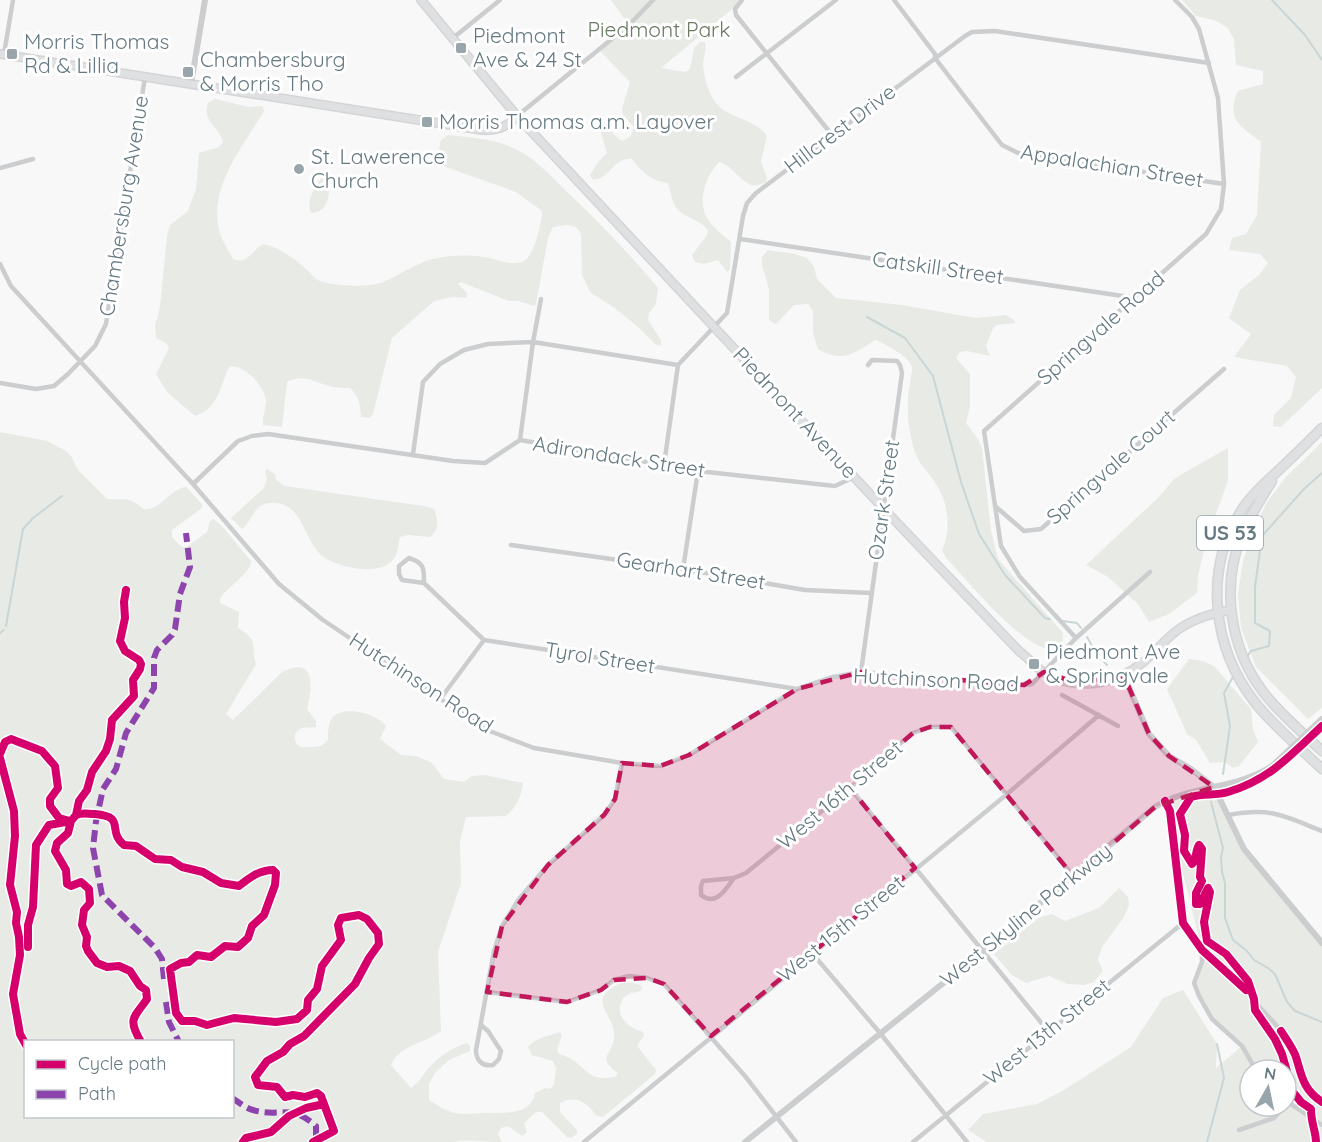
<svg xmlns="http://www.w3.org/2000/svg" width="1322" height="1142" viewBox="0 0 1322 1142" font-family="Quicksand,sans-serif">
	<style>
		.green { fill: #e8eae5; fill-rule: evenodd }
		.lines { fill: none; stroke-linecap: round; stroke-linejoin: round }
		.stream { stroke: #cad5d6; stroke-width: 2 }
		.secondary-casing { stroke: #d4d5d6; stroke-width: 10 }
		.trunk-casing { stroke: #d4d5d5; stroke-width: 11 }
		.minor { stroke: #cbcdce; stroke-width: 4.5 }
		.tertiary { stroke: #cbcdce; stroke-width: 6 }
		.secondary { stroke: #dfe0e1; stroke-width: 7 }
		.trunk { stroke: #dfe0e1; stroke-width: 8 }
		.tertiary-bridge { stroke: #cbcdce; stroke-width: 6 }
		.quiet { stroke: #8e44ad; stroke-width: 6; stroke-dasharray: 12 6; stroke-linecap: butt }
		.cycleway-casing { stroke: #fff; stroke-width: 11 }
		.cycleway { stroke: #d6006c; stroke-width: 8 }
		.marked { fill: #c2185b; fill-opacity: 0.2; stroke: #c2185b; stroke-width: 4.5; stroke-dasharray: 12 8; stroke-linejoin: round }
		.poi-dot { fill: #98a5ab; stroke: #fff; stroke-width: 2 }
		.labels { text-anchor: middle; stroke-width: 6; stroke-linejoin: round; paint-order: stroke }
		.shield { fill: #fff; stroke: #93a1a8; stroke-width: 1.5 }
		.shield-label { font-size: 20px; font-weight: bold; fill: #657982 }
		.park-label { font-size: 21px; fill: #6a7a63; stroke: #fff }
		.poi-label { font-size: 21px; fill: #657982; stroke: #fff; text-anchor: start }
		.street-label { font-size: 21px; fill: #657982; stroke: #fff }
	</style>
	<rect width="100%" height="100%" fill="#f8f8f8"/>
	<path class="green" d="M611,0h132l-82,68 25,4 4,-3 4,-21 6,-6h5c2,8 -2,15 -2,23 1,10 4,23 9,32 13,24 42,19 55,39l-6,26 6,16 -1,4c-22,13 -28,-15 -47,-20 -13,14 -22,38 -12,56 6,10 16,17 24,24l-1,28 -3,2 -9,-12 -14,4 -9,-2 -3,-7 15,-20 1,-5c-9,-11 -24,-12 -32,-23 -5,-7 -5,-16 -8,-24 -17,-2 -26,-11 -36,-24 -18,-2 -22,20 -39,21l-3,-5 8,-13 9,-9 -7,-23 2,-3c10,0 12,11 21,14l8,-5 3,-9 -11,-12 -1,-6 8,-27 -31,-32 30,-25z
		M1182,0h140v388l-41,39 -8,-1 1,-11 17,-17 5,-21 -9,-11 -53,-9 17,-23 -22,-16 11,-28 19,-15 9,-12 -8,-9 -31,-4 3,-12 14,-4 11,-19 4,-73c-20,-16 -36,-22 -23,-51l25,-7v-13l-27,-6 -2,-26 -7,-12 -13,-7 -18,-4z
		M215,99l34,8 13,-1 2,5c-20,34 -52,71 -46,114 1,11 10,24 15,34 15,6 19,-9 30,-15 17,4 31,14 43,25 4,4 9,10 14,12 15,5 48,7 63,1 18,-7 35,-21 55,-24 14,-3 31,-3 45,-1 13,1 28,10 41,4 10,-5 18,-38 18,-50l-26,-19 -73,-26 -6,-8 4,-18 7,-5c18,2 47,4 63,12 22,9 38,27 54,43 33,31 64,63 93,98l-2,16 -7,9 -1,7 13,20v5l-1,1 -5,-2 -17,-17 -22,-18 -26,-17 -8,-17 -1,-41c-5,-12 -17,-9 -28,-7l-5,11 -12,66 -2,2 -15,-5h-10l-48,-19 -3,2 9,9 -1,5 -14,-1 -18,4 -42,37 -19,76 -4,4 -8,-1c-1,-12 -1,-20 -11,-29 -6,0 -13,0 -20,-2 -16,-4 -28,-13 -43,-4l-5,45 -19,-2c-1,-9 3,-15 3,-24 -1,-14 -22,-38 -37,-34 -10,21 -10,41 -34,49l-28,-24 -11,-18 13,-26 -3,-5 -10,-5 -1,-12 5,-19 7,-71 3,-11 18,-14 8,-22 3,-36 20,-6 4,-5c-4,-16 -21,-19 -15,-39z
		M328,171c2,16 4,41 -17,42 -6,-14 7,-33 17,-42z
		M768,250l27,4 12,4 7,9 3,12 19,19 66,7 74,13 30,-3 9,6v2l-18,2 -4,3 -7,18 4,10 -23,-5 -7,1 -4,6 14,16v33l-4,16 12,16 4,9 9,83 7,28 65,74c0,5 0,9 -4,13 -17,18 -73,-44 -84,-56 -10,-11 -19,-22 -29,-32l-4,-8c10,-20 6,-48 -6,-66 -9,-15 -17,-18 -22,-35 -5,-15 -7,-35 -6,-50 0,-6 5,-30 4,-32 -3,-11 -27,-23 -37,-27 -21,14 -33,23 -57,9l-5,-16v-22l-5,-7 -14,1 -18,19 -3,-1 -4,-4v-30l-7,-24v-8z
		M0,432l47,9 19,10 5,5 7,14 29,29c18,1 23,-3 36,10 18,2 26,-20 43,-22l16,17v4l-30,22v7l10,10h5l20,-15 3,-11 3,-2 8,6 30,36c1,12 -25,26 -31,38v4l19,9 -1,16c22,13 12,16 18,36l-30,50 7,6 48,-47c34,-19 32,13 26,36l9,12v6c-4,1 -10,0 -14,1 -9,3 -10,15 -1,19 6,1 15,-1 20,-1l7,-6c0,-8 0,-18 5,-23 12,-12 44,-3 53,9l-6,13 21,16 15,1 15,6 13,17 20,3 8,-6 12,-1 39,8c-1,12 -7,25 -17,33l-40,1 -6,24 1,42 -23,69 3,79c-16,13 -41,13 -50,34l20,23c7,-5 11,-11 16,-18 11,-13 24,-22 40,-27l3,3v5l-21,9 -14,13 -6,11v16c8,5 17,11 26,13 9,2 19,0 29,0 18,-1 47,4 51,-20l10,-5 5,1 4,-4 2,-17 -3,-7 -21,-6 -4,-8c8,-10 20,-10 31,-15l3,3 -5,15 2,4c27,7 24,29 56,23l3,-4c-22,-15 -6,-18 -4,-35 3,-22 -28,-36 1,-52 8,-5 19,-4 27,0l-1,5 -10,2 -8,5c-10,18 5,29 20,34l1,4 -6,8v3l18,23 -1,4 -52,43 -8,-2c-7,-14 -22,-20 -35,-12v9l17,18v4l-6,4 -4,-1 -25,-25h-6l-12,11 3,9 -5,4 -14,-10 -7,2 -3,6 4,8c-12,0 -40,-3 -48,0h-454zM26,1042h206v74h-206z
		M1322,442v266l-14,11 -52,-52 -15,-39 -3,-34 5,-33 9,-28 15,-31 19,-25z
		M1228,448v33l-22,60 -8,35 -1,17 -28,21 -20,8 -11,-18 -30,-27 -22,-12 73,-68 16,-19z
		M267,469l8,5 1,6 9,6 138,20 11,3c5,12 5,21 -4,28l-22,-2 -8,2c-2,6 -2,13 -4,18 -10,24 -60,13 -75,0 -18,-17 -19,-55 -51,-52 -17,1 -18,19 -28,26l-11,-11 33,-30 3,-10 -2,-7z
		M1189,659l14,2 11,5 37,43 2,20 5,13 -19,24 -6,2 -8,-6 -15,1 -14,-23 -9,-6 -20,-45z
		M1214,787l30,62 78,94v199h-335l-19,-12 15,-16 54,-10 27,-14 67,-43 32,-49 20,-8 34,54 -1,24 26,-22 -26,-23 -22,-40 8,-21v-12l-37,-149zM1250,1070h36v36h-36z
		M1119,888l9,9 1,8 -5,12 -22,30 -4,13 5,11 -9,11 -10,3 -16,-1 -19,-8 -23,7 -14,-8 -18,-21 46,-37 12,-3 13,7 34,-13z"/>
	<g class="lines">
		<path class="stream" d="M1272,0l33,35 17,25
			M867,317l38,21 28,38 28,106 18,52 26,41 40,43 5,1
			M1063,621l14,2 4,5
			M6,626l17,-97 10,-11 29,-22
			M0,633l4,-3
			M1087,637l9,16 11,12
			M1246,658l5,-7 18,-5 1,-15 -15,-8v-36l7,-51 42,-47 18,-16
			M1223,774l7,-48 -6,-33 10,-18
			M1211,802l12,46 -2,9 1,15 3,11v35l8,22 13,10 8,10 14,8 7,6 12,28 8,9 27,11
			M1207,1142l17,-64 -7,-34"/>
		<defs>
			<path id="secondary" d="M421,0l96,116 366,392 136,143c8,6 16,15 24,21 32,20 72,13 99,-9 13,-10 23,-24 37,-34 16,-11 34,-16 52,-19
				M0,54l482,76c14,1 26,-3 35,-14"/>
			<path id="trunk" d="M1322,428c-14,14 -28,28 -42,41 -13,12 -25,22 -35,36 -43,61 -34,143 12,200 19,23 43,43 65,64
				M1272,481c-11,18 -23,36 -31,56 -20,51 -11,112 23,156 16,21 38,39 58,58"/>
		</defs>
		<use href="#secondary" class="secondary-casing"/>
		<use href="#trunk" class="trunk-casing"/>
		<path class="minor" d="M742,0l-7,9 1,6 96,120
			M894,0l41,54v4l67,87 16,8 206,31
			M453,38l47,-38
			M4,54l9,-54
			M736,77l100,-77
			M517,116l112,-91 24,-25
			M0,168l33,-9
			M740,239l396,59
			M0,264l11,22 182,198 86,100 44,36 164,110 47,18 88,15 38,3 29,-11 108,-66 36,-12 28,-5 163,13 8,-1 44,-46 74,-66
			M0,383l36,6 18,-3 14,-12 27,-28 11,-22 39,-247
			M520,440l13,-98 8,-43
			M413,454l10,-72 17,-18 24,-14 24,-6 45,-2 145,23
			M664,465l14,-100 49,-52 16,-97 4,-13 9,-10 209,-157 7,-4 23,-1 214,32
			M193,484l45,-43 14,-5 16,-2 185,27 32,2 35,-23 178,31 137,15 19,-9
			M995,506l29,25 17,-2 183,-160
			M511,545l172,24 122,21 66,3
			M683,569l15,-98
			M424,583c0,-14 1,-20 -15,-25l-10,8v8l3,6 22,3 60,57 313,49
			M1076,638l-56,-61 -19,-31 -17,-115 222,-197 15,-25 3,-25 -6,-86 -19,-69 -7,-12 -17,-17
			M861,672l41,-299 -2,-8 -3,-4 -25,-1 -4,5
			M1062,695l56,31
			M441,698l43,-58
			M850,788l198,243
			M1165,801l5,10 13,112 19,27 27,23 48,53 18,29 5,22 12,19 10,6
			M1229,815c42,-8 55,1 93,16
			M734,878l12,-5 104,-85 30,-28 33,-27 17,-6h21l123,150
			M734,878c-8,11 -18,29 -33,17v-9l2,-5z
			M1202,950v12l-8,21 5,13 13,23 30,27 14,24
			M812,953l68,80 87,109
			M487,992l80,10 34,-12 13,-10 15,-4 18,2 17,6 81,92 51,66
			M481,1025l7,6 13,20 -2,8 -6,6c-11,2 -17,-5 -17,-15l18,-99 8,-25 17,-27 29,-34 56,-50 11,-16 7,-36
			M1286,1101l36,24
			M1239,1130l35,-12 11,-12
			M584,1142l422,-347 93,-80
			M913,1142l270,-219"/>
		<path class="tertiary" d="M191,84l14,-84
			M1124,676l25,58 20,22 22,13 23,18 30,62 78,94
			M745,1142l237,-190 173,-145c38,-23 80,-17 117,-41"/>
		<use href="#secondary" class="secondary"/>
		<use href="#trunk" class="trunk"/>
		<path class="tertiary-bridge" d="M1272,766l50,-47"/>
		<path class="quiet" d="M164,979l-2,-20 -7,-11 -53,-53 -9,-47 3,-27 7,-32 13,-20 10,-36 28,-45v-30l3,-8 15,-15 3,-6 5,-35 10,-27 -4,-34
			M166,1002l3,20 10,20
			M232,1098c7,4 13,10 21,12 28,8 37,-7 63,16v13l-6,2"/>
		<defs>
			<path id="cycleway" d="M126,590l-2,12 1,16 -5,23 5,10 14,9 2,4 -1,5 -7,11 1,16 -22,24 -2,19 -4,12 -14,21 -5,18 -8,11 -3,14 -5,6 -3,12 -11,10 -2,8 11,19 1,14 4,2 10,-4 8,7 1,14 -6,7 -2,15 5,12 -1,9 2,5 9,12 10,4 12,-1 11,5 10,15 6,4 1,9c-13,19 -20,19 -6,43
				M0,754l5,-12 6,-3 31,12 13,15 3,22 -8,11v7l9,12 11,3
				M0,758l14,53 1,25 -5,49 7,27 -1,11 3,14 1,18 -7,39 7,40 6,11
				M1165,801l5,10 13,112 19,27 44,40
				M76,815c7,-3 12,-1 19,-1 32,3 11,16 29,31l12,1 19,13 16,1 11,7 21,5 18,11 18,3c10,-8 20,-16 34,-16l3,3 -1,12 -11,30 -12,11 -4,12 -10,9 -13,-1 -14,11 -14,-2 -8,7 -8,1 -11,6 6,44 6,8h13l12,4 27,-7 42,4 21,-3 10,-9 1,-10 9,-11 5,-23 19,-26 -3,-15 3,-7 18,-3 8,4 11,14 1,11 -10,14 -14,26 -51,52 -14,8 -7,8 -16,9 -12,16 3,8 19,2 8,10 8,-2 12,2 12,-4 4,3 13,35 -21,11
				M28,947v-22l5,-18 3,-62 13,-20 22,-4
				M1281,1031c5,8 12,17 15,26 6,20 7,32 26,45
				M243,1142l3,-4 25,-6 18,-16 17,-8 18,-4
				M1316,1142c0,-11 -5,-18 -5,-33l-10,-7 -8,-10 -11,-38 -7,-15 -20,-29 -1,-11 -6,-18 -22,-27 -19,-13 -3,-19 6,-30 -2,-4 -8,16h-4v-11l6,-12 -2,-4 2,-28 -3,-4c-4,6 -2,15 -7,19l-8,-13 1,-16 -5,-21 11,-17c12,-4 25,-1 37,-5 41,-12 63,-37 94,-66"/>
		</defs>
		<use href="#cycleway" class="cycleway-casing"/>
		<use href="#cycleway" class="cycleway"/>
	</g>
	<path class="marked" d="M861,672l163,13 20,-13 33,11 47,-7 25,58 20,22 45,31 -59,20 -81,70 -123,-150h-21l-17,6 -63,55 65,80 -204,168 -47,-52 -17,-6 -33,2 -13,10 -34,12 -80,-10 15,-66 46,-61 56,-50 11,-16 7,-36 38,3 29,-11 108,-66z"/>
	<g class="poi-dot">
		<rect x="455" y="42" width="12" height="12" rx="3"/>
		<rect x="6" y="48" width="12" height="12" rx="3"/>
		<rect x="182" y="66" width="12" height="12" rx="3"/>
		<rect x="421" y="116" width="12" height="12" rx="3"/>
		<circle cx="299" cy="169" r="6"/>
		<rect x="1028" y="658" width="12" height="12" rx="3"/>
	</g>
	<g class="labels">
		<rect class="shield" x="1197" y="516" width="66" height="34" rx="4.5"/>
		<g class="shield-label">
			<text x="1230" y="540">US 53</text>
		</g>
		<g class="park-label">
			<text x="659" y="37">Piedmont Park</text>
		</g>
		<g class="poi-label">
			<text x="473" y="43">Piedmont<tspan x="473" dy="24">Ave &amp; 24 St</tspan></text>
			<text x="24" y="49">Morris Thomas<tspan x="24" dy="24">Rd &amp; Lillia</tspan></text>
			<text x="200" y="67">Chambersburg<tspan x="200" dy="24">&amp; Morris Tho</tspan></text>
			<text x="439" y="129">Morris Thomas a.m. Layover</text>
			<text x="311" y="164">St. Lawerence<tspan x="311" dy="24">Church</tspan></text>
			<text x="1046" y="659">Piedmont Ave<tspan x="1046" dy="24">&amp; Springvale</tspan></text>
		</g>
		<g class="street-label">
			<text transform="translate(840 129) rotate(-37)" y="7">Hillcrest Drive</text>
			<text transform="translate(1112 166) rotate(9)" y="7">Appalachian Street</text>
			<text transform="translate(124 206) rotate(-81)" y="7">Chambersburg Avenue</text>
			<text transform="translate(938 268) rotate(8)" y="7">Catskill Street</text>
			<text transform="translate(1101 328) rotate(-41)" y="7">Springvale Road</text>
			<text transform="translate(795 413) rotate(47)" y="7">Piedmont Avenue</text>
			<text transform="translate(619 457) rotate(9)" y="7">Adirondack Street</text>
			<text transform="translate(1111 467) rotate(-41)" y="7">Springvale Court</text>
			<text transform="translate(884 500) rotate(-82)" y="7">Ozark Street</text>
			<text transform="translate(691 571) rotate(9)" y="7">Gearhart Street</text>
			<text transform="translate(600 658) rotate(9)" y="7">Tyrol Street</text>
			<text transform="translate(936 680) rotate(3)" y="7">Hutchinson Road</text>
			<text transform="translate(421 683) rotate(33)" y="7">Hutchinson Road</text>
			<text transform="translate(840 795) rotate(-40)" y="7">West 16th Street</text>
			<text transform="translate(1026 915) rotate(-39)" y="7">West Skyline Parkway</text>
			<text transform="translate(841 929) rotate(-39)" y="7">West 15th Street</text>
			<text transform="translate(1047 1032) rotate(-39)" y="7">West 13th Street</text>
		</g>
	</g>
	<rect x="24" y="1040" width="210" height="78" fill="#ffffff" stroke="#c1c9cd" stroke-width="1.5"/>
	<rect x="36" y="1060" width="30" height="9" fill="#d6006c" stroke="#c1c9cd" stroke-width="1.5"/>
	<text x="78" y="1070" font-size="18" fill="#657982">Cycle path</text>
	<rect x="36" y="1090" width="30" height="9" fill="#8e44ad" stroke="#c1c9cd" stroke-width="1.5"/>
	<text x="78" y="1100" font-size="18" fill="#657982">Path</text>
	<g transform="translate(1268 1088) rotate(9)"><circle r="28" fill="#ffffff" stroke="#c1c9cd" stroke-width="1.5"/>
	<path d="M0-4.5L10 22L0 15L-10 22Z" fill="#98a5ab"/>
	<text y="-9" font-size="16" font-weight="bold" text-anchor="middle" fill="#657982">N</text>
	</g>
</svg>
